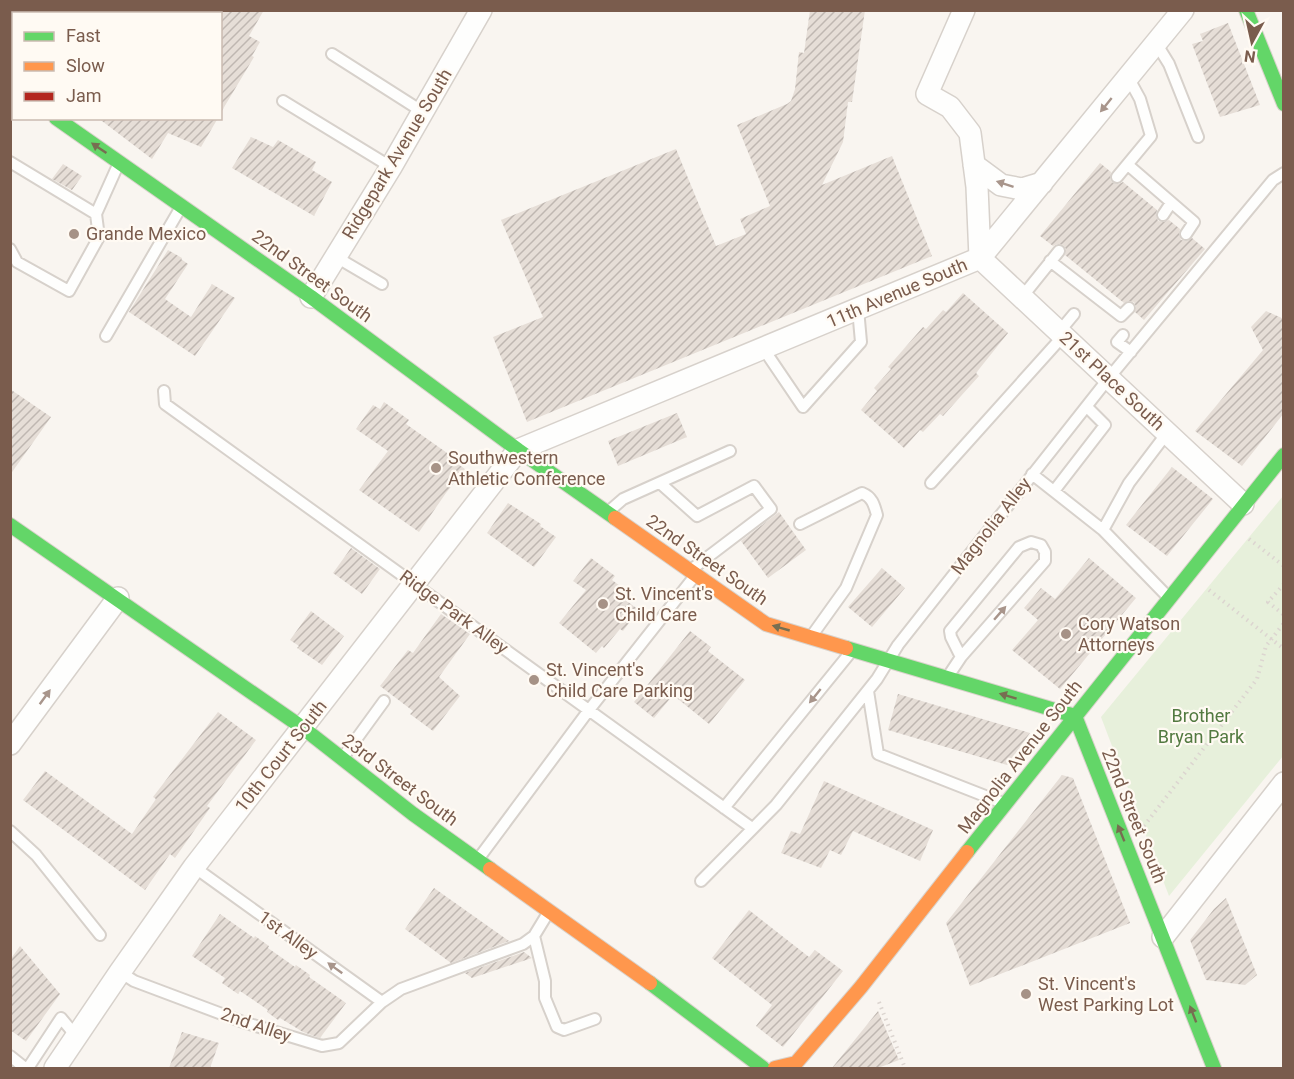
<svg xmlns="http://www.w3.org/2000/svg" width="1294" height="1079" viewBox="0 0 1294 1079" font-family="Roboto,sans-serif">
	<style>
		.park { fill: #e7f0db }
		.building { fill: url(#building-hatch) }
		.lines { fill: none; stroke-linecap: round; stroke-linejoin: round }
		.lane-casing { stroke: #d7d1cb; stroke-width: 14 }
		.street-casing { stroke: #d7d1cb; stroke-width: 24 }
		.fast-casing { stroke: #d9d2cb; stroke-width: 16 }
		.slow-casing { stroke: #d9d2cb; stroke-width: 16 }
		.jam-casing { stroke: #d9d2cb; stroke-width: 16 }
		.path { stroke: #dcd5d0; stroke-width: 4; stroke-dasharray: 1.5 4.5; stroke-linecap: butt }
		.lane { stroke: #fefefd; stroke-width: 10 }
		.street { stroke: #fefefd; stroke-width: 21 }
		.fast { stroke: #63d668; stroke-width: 14 }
		.slow { stroke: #ff974d; stroke-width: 14 }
		.jam { stroke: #b3261e; stroke-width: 14 }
		.oneway { fill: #a8958b }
		.oneway2 { fill: #776e51 }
		.poi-dot { fill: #a69286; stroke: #fffaf3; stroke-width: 2 }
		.labels { text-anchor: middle; stroke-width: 4.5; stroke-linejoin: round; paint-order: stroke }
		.street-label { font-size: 18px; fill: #7a5c4d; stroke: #fffaf3 }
		.poi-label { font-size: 18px; fill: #7a5c4d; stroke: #fffaf3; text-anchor: start }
		.park-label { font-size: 18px; fill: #537a41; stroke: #fffaf3 }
	</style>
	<defs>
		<pattern id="building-hatch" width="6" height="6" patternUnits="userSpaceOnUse" patternTransform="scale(1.5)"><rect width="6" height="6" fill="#e6ded7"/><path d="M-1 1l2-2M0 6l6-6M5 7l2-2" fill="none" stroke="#bfb7b1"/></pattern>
	</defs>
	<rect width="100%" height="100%" fill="#f9f5f0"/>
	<path class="park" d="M1283,496v260l-114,140 -68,-179z"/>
	<path class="building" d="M220,10h44l-15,26 11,6 -8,14 2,1 -34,57z
		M810,10h55l-13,92h-4l-5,40 -21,43 70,-29 40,100 -405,166 -34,-85 50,-20 -42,-97 175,-71 40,97 30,-12 -6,-15 30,-13 -33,-81 50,-21 4,-3 4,-12 4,-37 5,1z
		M1228,23l32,82 -40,12 -28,-73 11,-3 -3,-7z
		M98,118h120l-17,29 -33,-14 -16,26z
		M251,137l22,10 5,-7 38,22 -4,8 20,12 -18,34 -82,-48z
		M1100,163l11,9 -1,7 3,4 6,1 4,-2 34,28 -1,5 2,6 5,1 6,-2 11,9 -1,5 2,6 5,1 6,-3 13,11 -61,71 -9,-8 1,-5 -2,-5 -6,-1 -4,2 -59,-48 1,-6 -3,-4 -6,-1 -4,2 -13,-10z
		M63,164l19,12 -10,14 -20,-11z
		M168,250l14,8 -1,1 7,5 -23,35 26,18 21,-33 23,14 -40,58 -66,-44z
		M963,293l45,40 -32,40 3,3 -36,40 -3,-2 -17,18 -3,-2 -16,18 -43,-38 16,-19 -3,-3 17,-19 -3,-2 35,-40 3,2 17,-19 3,2z
		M1266,311l18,8v94l-42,53 -47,-35 68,-81 -12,-23z
		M10,389l41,28 -41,58z
		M384,402l25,18 -3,4 44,31 -2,2 17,12 -19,24 -27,39 -60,-42 29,-39 -32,-22 17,-24 7,4z
		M677,413l10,24 -69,29 -10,-25z
		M1172,467l41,32 -46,57 -41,-31z
		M508,503l33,21 -1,2 16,11 -22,30 -47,-34z
		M779,512l27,38 -38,28 -27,-37z
		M351,548l29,21 -18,25 -29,-21z
		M591,558l24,18 -3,4 16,12 -4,7 15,11 -16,21 -3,-2 -16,19 -2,-2 -6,7 -37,-30 27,-33 -13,-9z
		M1089,558l47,40 -76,91 -48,-39 26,-30 -14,-12 17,-20 14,11z
		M882,568l23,20 -33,39 -24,-20z
		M311,611l33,25 -22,29 -25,-17 2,-2 -9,-6z
		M441,614l29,20 -31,43 21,19 -27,35 -23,-17 3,-3 -33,-25 28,-36 5,3z
		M690,631l21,16 -3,4 37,29 -36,44 -36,-29 -19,23 -20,-16z
		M898,694l132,39 -23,32 -119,-35z
		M218,712l38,28 -49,66 3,2 -35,50 -5,-4 -25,36 -122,-90 22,-29 87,63 24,-35 -3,-2z
		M1062,775l11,3 57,145 -160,63 -24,-63z
		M824,781l109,49 -13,31 -67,-30 -12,24 -11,-5 -9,18 -40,-15 10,-22 9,3z
		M434,888l75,53 -58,22 -46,-34z
		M1226,898l31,77 -12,10 -39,-5 -16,-40 24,-31z
		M749,910l60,47 6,-7 28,21 -60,76 -27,-21 16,-21 -60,-47z
		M220,914l34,24 1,-2 14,10 -1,2 27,19 1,-2 14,10 -1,2 37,26 -26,35 -17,-6 -23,-14 -2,2 -11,-8 1,-2 -28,-19 -2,3 -16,-11 3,-5 -33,-22z
		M20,946l40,48 -34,47 -16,-11v-70z
		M524,952l8,6 -60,20 -7,-5z
		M878,1011l21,49 -21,8h-46z
		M182,1032l37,11 -9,25h-41z"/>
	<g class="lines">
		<defs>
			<path id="lane" d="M1156,43l13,21 29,73
				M332,54l91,58
				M283,101l108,66
				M10,162l86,52
				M1128,165l66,57 -8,12
				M1117,177l34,-41 -11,-37 -12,-22
				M1163,215l8,-12
				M10,249l7,13 52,29 30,-54 -3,-23 22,-49
				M336,257l46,27
				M1050,261l71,55 8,-8
				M1022,297l37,-46
				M1059,332l15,-18
				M1123,335l-6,7 14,10
				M106,336l75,-129
				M763,348l40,59 58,-65 -3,-33
				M164,391l1,13 587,424
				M1167,433l-38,50 -26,47 66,68
				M1032,474l71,56
				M660,483l37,33 57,-30 17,23 -79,60
				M931,483l132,-147
				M1054,491l51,-66 -18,-18
				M608,512l15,-13 107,-48
				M800,524l62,-31c10,4 12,11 15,22l-31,73 -33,46
				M949,675l12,-18 84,-96v-9l-4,-7 -10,-3 -12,5 -69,84 1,6 10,20
				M868,691l10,63 125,49
				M344,756l40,-55
				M724,808l126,-155
				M10,831l26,24 64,80
				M479,858l110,-148 105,-133
				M194,867l188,135
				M701,881l75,-76 101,-126 21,-34 210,-266 165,-199 11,-7
				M534,936l11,45v17l12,29 7,3 31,-11
				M120,972l14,9 109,41 79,24 17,-3 43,-41 19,-13 122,-45 11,-8 14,-23
				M10,1056l15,12
				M28,1068l33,-50 15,18"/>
			<path id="street" d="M964,10l-37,84 23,13 20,26 7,54 3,71
				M974,165l27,20 21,4 20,-6
				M980,258l263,246
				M311,297l80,-130 90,-157
				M10,744l108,-146
				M1163,937l121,-154
				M55,1068l65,-96 74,-105 324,-417 462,-192 203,-248"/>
			<path id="fast" d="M1246,10l38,94
				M10,51l4,-5
				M56,118l255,179 207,153 97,68
				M10,525l293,203 110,86 77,55
				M846,648l229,68 139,352
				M967,852l317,-397
				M650,983l113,85"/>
			<path id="slow" d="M37,14l2,-4
				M615,518l151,106 80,24
				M490,869l160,114
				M775,1068l21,-5 65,-76 106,-135"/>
			<path id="jam" d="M10,88l4,2"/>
		</defs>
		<use href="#lane" class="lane-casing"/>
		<use href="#street" class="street-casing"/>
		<use href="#fast" class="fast-casing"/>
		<use href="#slow" class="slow-casing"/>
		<use href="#jam" class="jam-casing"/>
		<path class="path" d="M1249,539l35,27
			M1284,584l-16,18 16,13
			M1209,590l75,59
			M1144,826l113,-147 9,-33 18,-23
			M879,1002l26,66"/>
		<use href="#lane" class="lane"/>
		<use href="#street" class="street"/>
		<use href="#fast" class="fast"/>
		<use href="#slow" class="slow"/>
		<use href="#jam" class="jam"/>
	</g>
	<defs><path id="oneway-solid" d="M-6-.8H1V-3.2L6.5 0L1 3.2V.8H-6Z" transform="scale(1.5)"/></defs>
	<g class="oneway">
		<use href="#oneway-solid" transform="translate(1106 105) rotate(129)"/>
		<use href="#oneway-solid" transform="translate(1005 184) rotate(-162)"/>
		<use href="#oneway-solid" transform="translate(1000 613) rotate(-49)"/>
		<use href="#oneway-solid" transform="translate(815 696) rotate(129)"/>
		<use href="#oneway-solid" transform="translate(45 697) rotate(-54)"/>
		<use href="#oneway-solid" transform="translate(335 968) rotate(-144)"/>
	</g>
	<g class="oneway2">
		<use href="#oneway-solid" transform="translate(99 148) rotate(-146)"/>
		<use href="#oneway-solid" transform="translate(781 628) rotate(-164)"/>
		<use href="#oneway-solid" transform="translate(1008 696) rotate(-163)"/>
		<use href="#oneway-solid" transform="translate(1121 833) rotate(-112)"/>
		<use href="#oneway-solid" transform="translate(1193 1014) rotate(-111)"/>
	</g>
	<g class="poi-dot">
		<circle cx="74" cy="234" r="6"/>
		<circle cx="436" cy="468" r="6"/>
		<circle cx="603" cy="604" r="6"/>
		<circle cx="1066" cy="634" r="6"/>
		<circle cx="534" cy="680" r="6"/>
		<circle cx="1026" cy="994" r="6"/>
	</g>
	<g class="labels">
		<g class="street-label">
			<text transform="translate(397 154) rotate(-59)" y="6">Ridgepark Avenue South</text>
			<text transform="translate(312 276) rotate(36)" y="6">22nd Street South</text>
			<text transform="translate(897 293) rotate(-23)" y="6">11th Avenue South</text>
			<text transform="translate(1112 381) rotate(43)" y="6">21st Place South</text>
			<text transform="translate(991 526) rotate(-52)" y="6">Magnolia Alley</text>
			<text transform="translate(707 560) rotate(35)" y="6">22nd Street South</text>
			<text transform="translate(454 612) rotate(36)" y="6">Ridge Park Alley</text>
			<text transform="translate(281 756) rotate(-52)" y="6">10th Court South</text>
			<text transform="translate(1020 757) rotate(-52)" y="6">Magnolia Avenue South</text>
			<text transform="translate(400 780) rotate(37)" y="6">23rd Street South</text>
			<text transform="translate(1134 816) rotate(68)" y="6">22nd Street South</text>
			<text transform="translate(288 935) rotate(36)" y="6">1st Alley</text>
			<text transform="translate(256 1025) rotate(19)" y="6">2nd Alley</text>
		</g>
		<g class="poi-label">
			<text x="86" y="240">Grande Mexico</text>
			<text x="448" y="464">Southwestern<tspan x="448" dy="21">Athletic Conference</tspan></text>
			<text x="615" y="600">St. Vincent's<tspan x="615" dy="21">Child Care</tspan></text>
			<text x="1078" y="630">Cory Watson<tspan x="1078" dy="21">Attorneys</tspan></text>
			<text x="546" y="676">St. Vincent's<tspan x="546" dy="21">Child Care Parking</tspan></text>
			<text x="1038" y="990">St. Vincent's<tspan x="1038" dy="21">West Parking Lot</tspan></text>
		</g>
		<g class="park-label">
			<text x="1201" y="722">Brother<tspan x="1201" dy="21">Bryan Park</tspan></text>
		</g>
	</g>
	<rect width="1294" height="1079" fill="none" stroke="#7a5c4d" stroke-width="24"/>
	<rect x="12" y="12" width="210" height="108" fill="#fffaf3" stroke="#cabbb1" stroke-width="1.5"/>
	<rect x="24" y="32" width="30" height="9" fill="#63d668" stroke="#cabbb1" stroke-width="1.5"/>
	<text x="66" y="42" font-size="18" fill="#7a5c4d">Fast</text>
	<rect x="24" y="62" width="30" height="9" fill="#ff974d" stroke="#cabbb1" stroke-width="1.5"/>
	<text x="66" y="72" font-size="18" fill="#7a5c4d">Slow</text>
	<rect x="24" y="92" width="30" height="9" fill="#b3261e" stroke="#cabbb1" stroke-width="1.5"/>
	<text x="66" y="102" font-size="18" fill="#7a5c4d">Jam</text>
	<g transform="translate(1252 42) rotate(188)" stroke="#fffaf3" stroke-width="4.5" paint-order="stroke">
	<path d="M0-4.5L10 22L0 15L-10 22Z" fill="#7a5c4d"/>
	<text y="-9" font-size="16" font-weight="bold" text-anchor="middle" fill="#7a5c4d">N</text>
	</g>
</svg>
